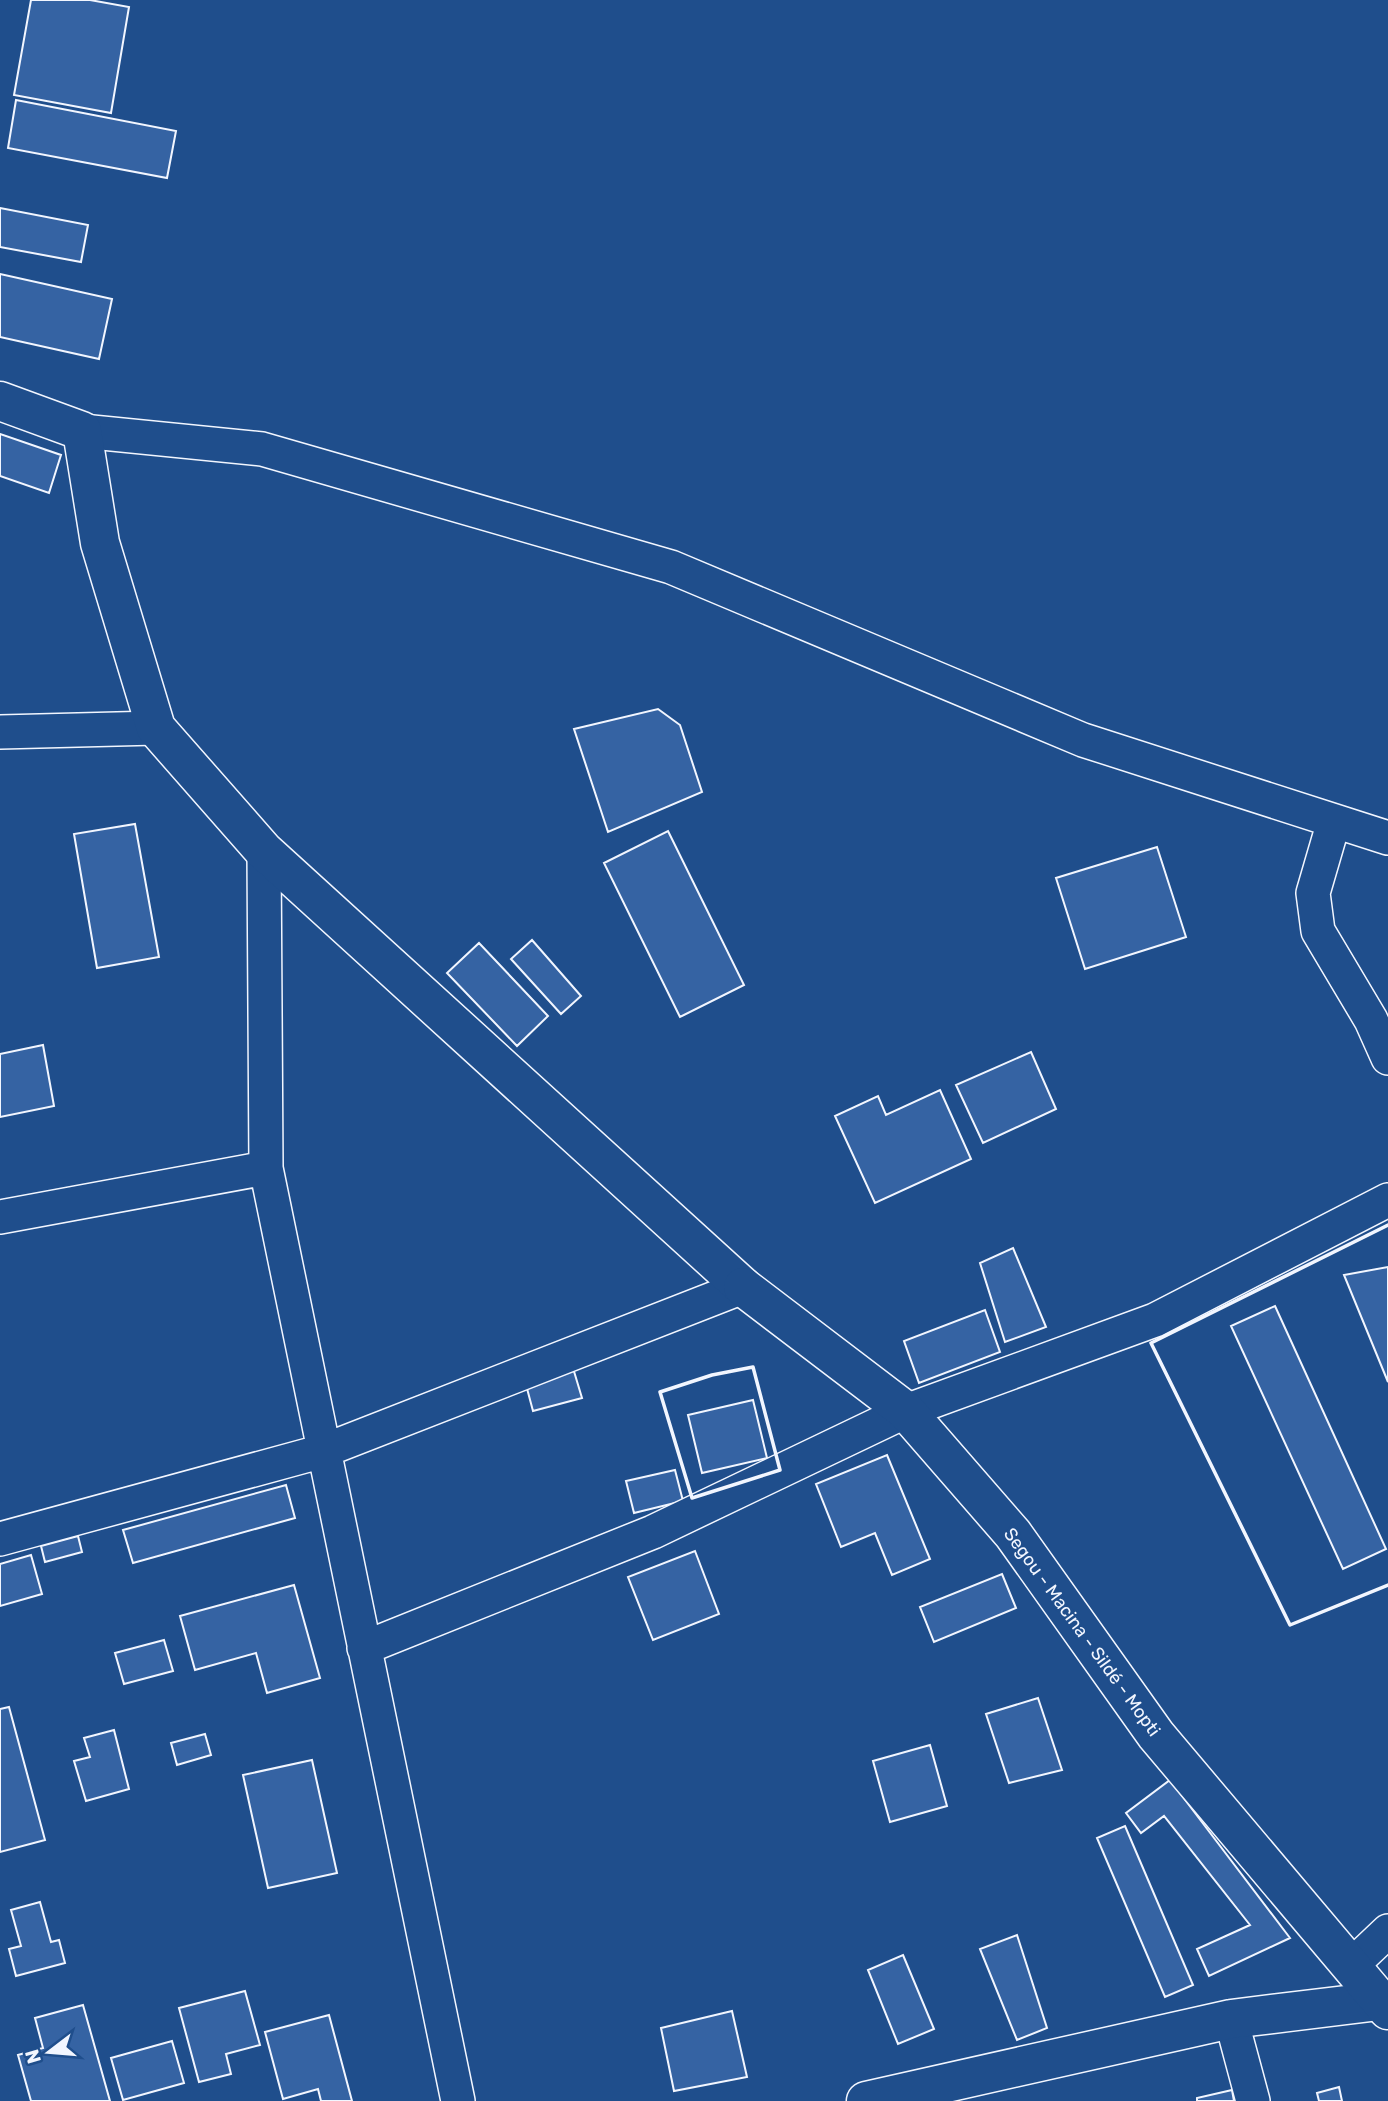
<svg xmlns="http://www.w3.org/2000/svg" width="1388" height="2101" viewBox="0 0 1388 2101" font-family="Rubik,sans-serif">
	<style>
		.building { fill: #3563a3; stroke: #f2f6ff; stroke-width: 2 }
		.lines { fill: none; stroke-linecap: round; stroke-linejoin: round }
		.minor-casing { stroke: #f2f6ff; stroke-width: 36 }
		.tertiary-casing { stroke: #f2f6ff; stroke-width: 41 }
		.secondary-casing { stroke: #f2f6ff; stroke-width: 41 }
		.primary-casing { stroke: #f2f6ff; stroke-width: 41 }
		.minor { stroke: #1f4e8c; stroke-width: 33 }
		.tertiary { stroke: #1f4e8c; stroke-width: 38 }
		.secondary { stroke: #1f4e8c; stroke-width: 38 }
		.primary { stroke: #1f4e8c; stroke-width: 38 }
		.wall { stroke: #f2f6ff; stroke-width: 3.5 }
		.labels { text-anchor: middle; stroke-width: 5; stroke-linejoin: round; paint-order: stroke }
		.street-label { font-size: 18px; fill: #f2f6ff; stroke: #1f4e8c }
	</style>
	<rect width="100%" height="100%" fill="#1f4e8c"/>
	<path class="building" d="M31,0h59l39,7 -18,106 -97,-18z
		M16,100l160,31 -9,47 -159,-30z
		M0,208l88,17 -7,37 -81,-15z
		M0,274l112,25 -13,60 -99,-22z
		M0,434l61,21 -12,38 -49,-17z
		M658,709l22,16 22,67 -94,40 -34,-103z
		M135,824l24,133 -62,11 -23,-134z
		M668,831l76,154 -64,32 -76,-154z
		M1157,847l29,90 -101,32 -29,-91z
		M532,940l49,56 -20,18 -50,-55z
		M479,943l69,73 -31,30 -70,-73z
		M43,1045l11,61 -54,11v-63z
		M1031,1052l25,57 -73,34 -27,-58z
		M940,1090l31,69 -96,44 -40,-87 43,-20 8,19z
		M1013,1248l33,79 -41,15 -25,-79z
		M1388,1267v115l-44,-107z
		M1275,1306l111,243 -43,20 -112,-243z
		M985,1310l15,42 -81,31 -15,-42z
		M573,1368l9,30 -49,13 -8,-30z
		M753,1400l14,58 -65,15 -14,-58z
		M887,1455l43,104 -38,16 -17,-42 -34,14 -25,-63z
		M675,1470l8,31 -49,12 -8,-32z
		M286,1485l9,33 -162,45 -10,-33z
		M78,1536l4,16 -37,10 -4,-16z
		M695,1551l24,63 -66,26 -25,-63z
		M31,1555l11,39 -42,12v-42z
		M1002,1574l14,34 -82,34 -14,-35z
		M294,1585l26,93 -53,15 -11,-40 -61,17 -15,-54z
		M164,1640l9,31 -49,13 -9,-31z
		M1038,1698l24,72 -53,13 -23,-69z
		M9,1707l36,133 -45,12v-143z
		M114,1730l15,59 -43,12 -12,-40 16,-4 -6,-19z
		M205,1734l6,21 -34,10 -6,-22z
		M930,1745l17,61 -57,16 -17,-61z
		M312,1760l25,113 -69,15 -25,-113z
		M1170,1780l120,158 -81,38 -12,-27 53,-24 -86,-109 -23,17 -15,-20z
		M1125,1826l68,159 -28,12 -68,-159z
		M40,1902l11,40 8,-2 6,23 -49,13 -7,-27 12,-3 -10,-36z
		M1017,1935l30,93 -30,12 -37,-91z
		M903,1955l31,74 -36,15 -30,-74z
		M245,1991l15,54 -34,9 5,20 -32,8 -20,-74z
		M83,2005l27,96h-79l-13,-46 25,-7 -8,-30z
		M732,2011l15,66 -73,14 -13,-63z
		M329,2015l23,86h-31l-3,-12 -35,10 -18,-67z
		M172,2041l12,42 -61,17 -12,-42z
		M1339,2087l3,14h-23l-2,-8z
		M1232,2090l2,11h-37v-3z"/>
	<g class="lines">
		<defs>
			<path id="minor" d="M82,431l180,18 409,118 412,173 305,98
				M0,732l156,-4
				M1334,821l-21,72 5,38 53,89 17,38
				M264,851l2,317 192,933
				M0,1217l266,-49
				M0,1539l323,-88 420,-164
				M364,1648l289,-116 253,-121 249,-91 233,-120
				M1351,1966l37,-35
				M1231,2019l22,82"/>
			<path id="tertiary" d="M866,2101l365,-82 148,-18"/>
			<path id="secondary" d="M0,401l82,30 18,112 56,185 108,123 479,436"/>
			<path id="primary" d="M743,1287l163,124 107,123 143,201 232,275"/>
		</defs>
		<use href="#minor" class="minor-casing"/>
		<use href="#tertiary" class="tertiary-casing"/>
		<use href="#secondary" class="secondary-casing"/>
		<use href="#primary" class="primary-casing"/>
		<use href="#minor" class="minor"/>
		<use href="#tertiary" class="tertiary"/>
		<use href="#secondary" class="secondary"/>
		<use href="#primary" class="primary"/>
		<path class="wall" d="M1388,1225l-237,118 139,282 98,-40
			M753,1367l27,103 -88,28 -32,-106 52,-17z"/>
	</g>
	<g class="labels">
		<g class="street-label">
			<text transform="translate(1082 1632) rotate(54)" y="6">Segou - Macina - Sildé - Mopti</text>
		</g>
	</g>
	<g transform="translate(49 2052) rotate(254)" stroke="#1f4e8c" stroke-width="5" paint-order="stroke">
	<path d="M0-5L12 26L0 18L-12 26Z" fill="#f2f6ff"/>
	<text y="-10" font-size="19" font-weight="bold" text-anchor="middle" fill="#f2f6ff">N</text>
	</g>
</svg>
